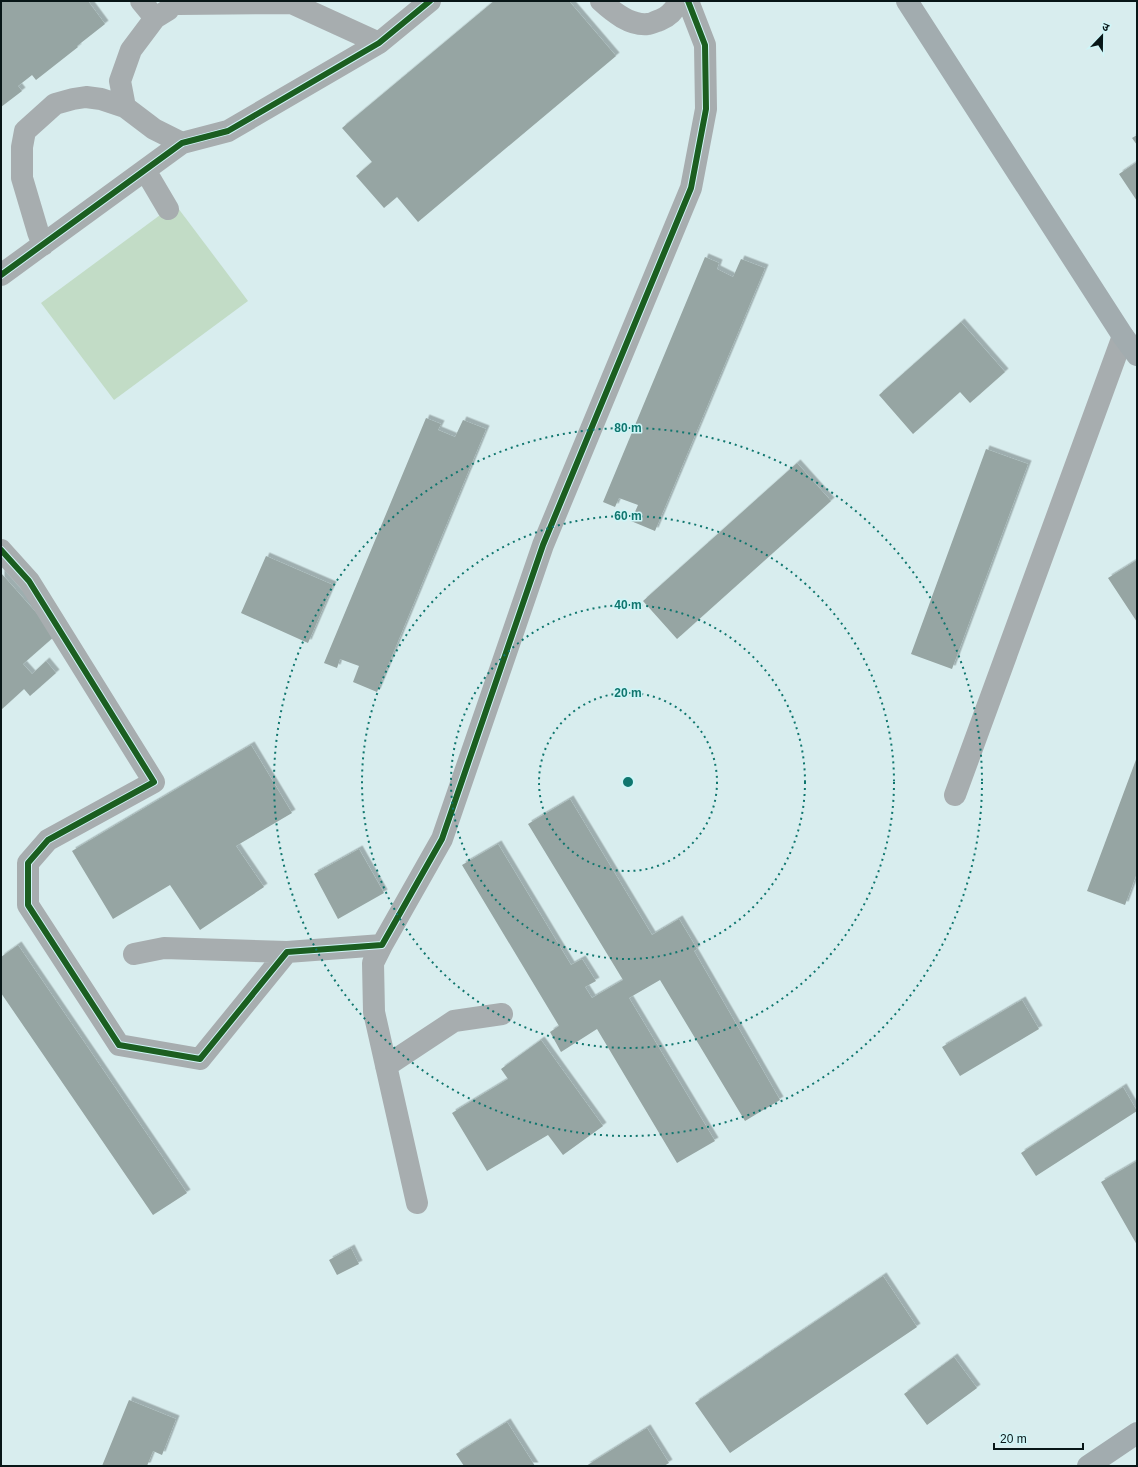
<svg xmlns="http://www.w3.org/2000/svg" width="1138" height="1467" viewBox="0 0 1138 1467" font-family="Arial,'Noto Sans Devanagari',sans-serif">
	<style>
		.green { fill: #c2dcc6 }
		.building { fill: #96a5a3; filter: url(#shadow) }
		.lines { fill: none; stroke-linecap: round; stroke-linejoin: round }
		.street { stroke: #a7adaf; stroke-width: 22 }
		.secondary { stroke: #a2acaf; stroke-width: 22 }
		.cycleway-casing { stroke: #cff5f7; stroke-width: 8 }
		.cycleway { stroke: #1b5e20; stroke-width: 6 }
		.ring { fill: none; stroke: #0f766e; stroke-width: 2; stroke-dasharray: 2 4 }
		.centre { fill: #0f766e; stroke: #cff5f7; stroke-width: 2 }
		.ring-label { font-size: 12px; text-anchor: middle; font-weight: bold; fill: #0f766e; stroke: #cff5f7; stroke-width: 3; stroke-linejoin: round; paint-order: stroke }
	</style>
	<defs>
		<filter id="shadow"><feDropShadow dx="3.5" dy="-3.5" stdDeviation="0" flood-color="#0004"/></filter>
	</defs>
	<rect width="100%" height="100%" fill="#d8edee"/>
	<path class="green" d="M175,204l73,97 -134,99 -73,-97z"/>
	<path class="building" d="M1,1h87l17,23 -28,22 1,1 -42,33 -4,-5 -14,11 4,5 -21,16z
		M494,1h75l47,55 -198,166 -21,-25 -13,11 -28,-32 16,-14 -30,-34z
		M1137,135v10l-5,-7z
		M1137,162v39l-18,-27z
		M705,257l14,6 -2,6 16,8 8,-18 24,9 -110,263 -24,-10 7,-16 -19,-7 -4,9 -12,-5z
		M961,322l44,50 -35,31 -10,-11 -47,42 -34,-39z
		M426,418l15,6 -3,6 17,7 8,-17 23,9 -109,263 -24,-10 6,-16 -19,-7 -3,9 -13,-5z
		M986,449l42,15 -76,205 -41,-15z
		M797,463l34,38 -154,138 -34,-38z
		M266,556l67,29 -25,58 -67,-30z
		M1137,560v62l-29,-44z
		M1,573l55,62 -33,29 9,10 14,-13 10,12 -26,23 -6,-7 -23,21z
		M251,745l41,68 -56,33 28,41 -64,43 -30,-45 -57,34 -41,-68z
		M1137,757v116l-12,32 -38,-14z
		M570,799l82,136 27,-16 18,30 -3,2 86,149 -35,21 -85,-141 -31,18 86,143 -38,22 -80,-134 -36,23 -11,-20 9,-6 -97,-161 36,-21 73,121 11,-6 14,22 -11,6 7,11 31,-18 -95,-156z
		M359,849l25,44 -46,26 -24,-45z
		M18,945l169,248 -34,22 -152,-222v-36z
		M1022,1000l17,29 -79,47 -18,-29z
		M541,1040l62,86 -40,29 -15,-20 -61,36 -35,-58 56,-34 -7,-10z
		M1123,1087l14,24 -101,65 -15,-23z
		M1137,1161v84l-36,-63z
		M351,1248l8,16 -22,11 -8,-15z
		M883,1276l34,51 -187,126 -35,-50z
		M954,1357l23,31 -50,37 -23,-31z
		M129,1400l47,19 -14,36 -9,-4 -6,15h-45z
		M507,1422l28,44h-71l-8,-12z
		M647,1428l22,35 -5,3h-78z"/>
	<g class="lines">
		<path class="street" d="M141,1l14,17 13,-8
			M287,1l92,42
			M601,1c12,11 29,25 47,23 4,0 8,-3 12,-4 10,-4 15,-10 19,-19
			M178,4l112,-1
			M155,18l-24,32 -11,31 5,26 29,22 28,14
			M145,170l23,39
			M43,245l-5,-13 -16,-54v-31l3,-16 30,-27 18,-5 13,-2 15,2 24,8
			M1,275l181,-132 46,-12 151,-88 51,-42
			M1,550l28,31 125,201 -106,58 -20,23v42l91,140 81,14 87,-107 95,-7 60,-106 101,-294 148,-357 15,-79 -1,-64 -17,-44
			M955,795l168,-459
			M382,945l-9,18 1,49 43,191
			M134,954l30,-6 123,4
			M386,1066l68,-45 48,-7"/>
		<path class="secondary" d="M907,1l216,335 14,19
			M1088,1466l49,-33"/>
		<defs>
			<path id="cycleway" d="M1,275l181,-132 46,-12 151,-88 51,-42
				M1,550l28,31 125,201 -106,58 -20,23v42l91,140 81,14 87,-107 95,-7 60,-106 101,-294 148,-357 15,-79 -1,-64 -17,-44"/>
		</defs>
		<use href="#cycleway" class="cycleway-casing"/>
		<use href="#cycleway" class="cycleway"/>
	</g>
	<g class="ring">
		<circle cx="628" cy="782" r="89"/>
		<circle cx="628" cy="782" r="177"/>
		<circle cx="628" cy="782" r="266"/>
		<circle cx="628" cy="782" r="354"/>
	</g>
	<circle cx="628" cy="782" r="6" class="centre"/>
	<g class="ring-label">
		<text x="628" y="432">80 m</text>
		<text x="628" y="520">60 m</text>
		<text x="628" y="609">40 m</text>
		<text x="628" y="697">20 m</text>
	</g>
	<rect width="1138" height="1467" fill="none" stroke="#081617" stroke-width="4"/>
	<g transform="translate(1102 36) rotate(22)" stroke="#cff5f7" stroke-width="3" paint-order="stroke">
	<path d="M0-3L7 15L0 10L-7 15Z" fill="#081617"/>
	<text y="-6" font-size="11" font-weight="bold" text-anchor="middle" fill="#081617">उ</text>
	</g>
	<path d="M994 1443v6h89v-6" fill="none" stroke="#081617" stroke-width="2"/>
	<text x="1000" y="1443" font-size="12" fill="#081617" stroke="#cff5f7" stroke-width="3" paint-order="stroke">20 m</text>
</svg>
